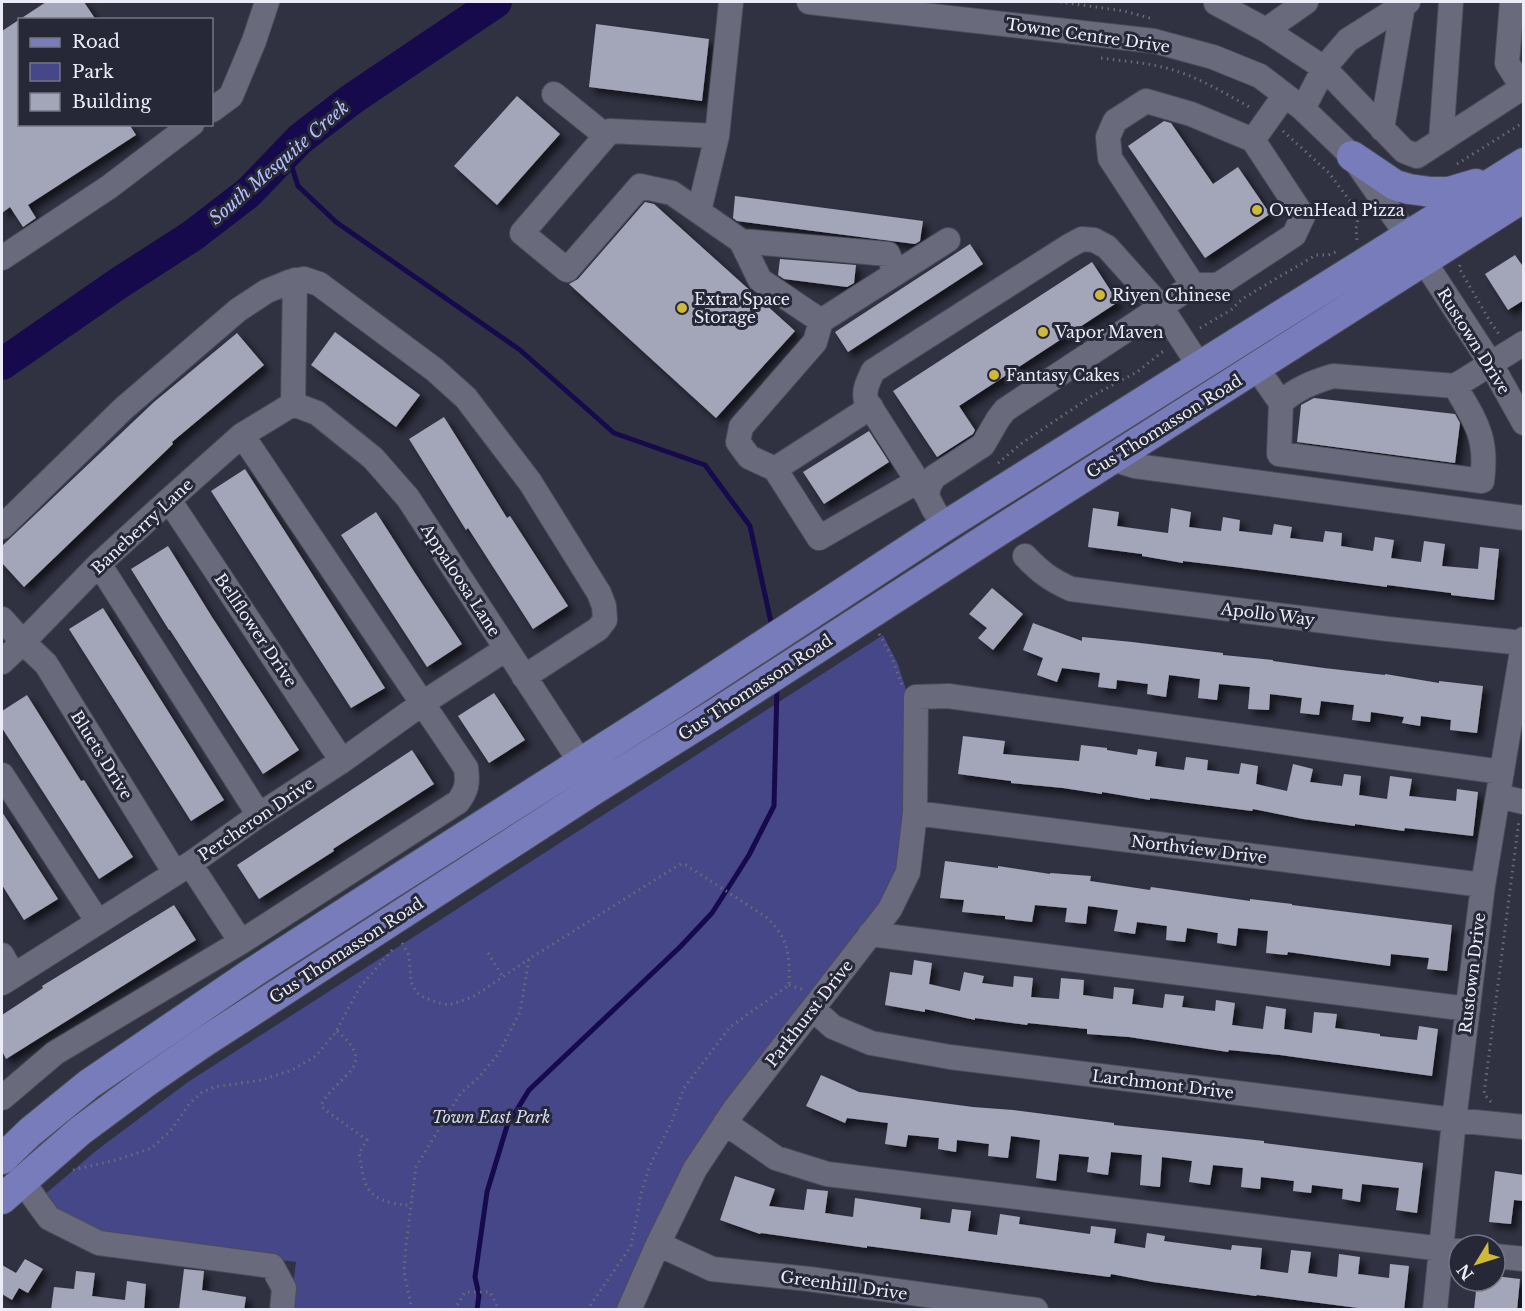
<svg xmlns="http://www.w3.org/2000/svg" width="1525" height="1311" viewBox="0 0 1525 1311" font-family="'Libre Baskerville',serif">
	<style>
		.green { fill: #454788 }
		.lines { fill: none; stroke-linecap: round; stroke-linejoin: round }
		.stream { stroke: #160a4d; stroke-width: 5 }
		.river { stroke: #160a4d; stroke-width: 32 }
		.building { fill: #a3a5b9; filter: url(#shadow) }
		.minor-casing { stroke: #4b4c59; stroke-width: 26 }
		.major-casing { stroke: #4b4c59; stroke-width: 32 }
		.path { stroke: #6a6b79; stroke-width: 3; stroke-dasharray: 1.5 4.5; stroke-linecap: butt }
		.minor { stroke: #696b7d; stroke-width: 24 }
		.major { stroke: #787cba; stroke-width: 30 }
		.poi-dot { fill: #ceb938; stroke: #262837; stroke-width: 2 }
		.labels { text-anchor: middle; stroke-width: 6; stroke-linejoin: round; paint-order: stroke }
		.street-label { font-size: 16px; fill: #ebecf7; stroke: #262837 }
		.poi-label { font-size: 16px; fill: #ebecf7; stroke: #262837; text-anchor: start }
		.park-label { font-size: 16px; font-style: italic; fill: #d8dbf0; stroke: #262837 }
		.water-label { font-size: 18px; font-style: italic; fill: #b7bdfa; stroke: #262837 }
	</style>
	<defs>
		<filter id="shadow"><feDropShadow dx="5.5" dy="5.5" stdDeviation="3" flood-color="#0009"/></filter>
	</defs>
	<rect width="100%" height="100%" fill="#303141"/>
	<path class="green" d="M883,635l15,29 9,29 2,60 -11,109 -5,18 -10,22 -186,245 -78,162h-329l6,-47 -191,-26 -37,-16 -25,-24 54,-46 91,-68z"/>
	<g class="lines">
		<path class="stream" d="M300,139l-9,25 7,22 38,36 184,128 94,83 91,32 45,61 22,101
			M477,1310l2,-15 -4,-18 12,-85 20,-66 22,-36 151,-143 32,-34 25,-39 12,-19 25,-49 3,-119"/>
		<path class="river" d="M2,364l117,-81 73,-47 56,-43 52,-54 52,-40 144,-97"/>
	</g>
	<path class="building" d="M46,2h38l12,18h-76v104h109l7,11 -108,70 8,13 -13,9 -13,-20 -8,6v-182z
		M596,24l113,15 -7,62 -113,-14z
		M517,96l43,38 -63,71 -43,-39z
		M1164,121l7,2 42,61 25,-17 32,47 -65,44 -77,-112z
		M735,196l188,25 -3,20 -5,3 -178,-23 -4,-3z
		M645,202l9,2 141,127 -79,87 -147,-134 9,-5z
		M970,244l13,20 -135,88 -13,-20z
		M1515,255l9,13v32l-16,10 -23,-36z
		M780,259l76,6 -2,18 -7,4 -63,-8 -6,-4z
		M1092,262l26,40 -159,104 16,24 -2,4 -36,23 -44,-66z
		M335,332l85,63 -24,32 -85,-62z
		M237,333l27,32 -92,77 1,2 -149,143 -22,-24v-17l152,-144z
		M1314,398l141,16 5,9 -5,40 -158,-21 4,-37z
		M444,417l63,101 3,-2 58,90 -35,23 -65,-101 -2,2 -57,-91z
		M869,431l20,31 -65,42 -21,-32z
		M245,469l140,219 -34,20 -140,-217z
		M1093,508l26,4 -2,14 51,7 3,-25 20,4 -2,15 32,4 2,-14 17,3 -1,11 33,4 2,-11 18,3 -2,11 33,4 2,-11 17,2 -1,13 32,5 2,-14 19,3 -3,18 30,4 3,-21 21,3 -3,22 36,3 2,-22 19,2 -5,51 -43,-5v-2l-64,-8v2l-153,-20 -51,-6v2l-41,-7v-2l-54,-7z
		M376,512l39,61 47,71 -35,23 -86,-132z
		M168,546l44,71 87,133 -36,24 -93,-144h-1l-38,-61z
		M992,588l31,26 -30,36 -15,-12 9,-10 -18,-14z
		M103,608l121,192 -33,21 -122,-192z
		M1033,623l49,18v-4l50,5 91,11v2l50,5v1l51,7 61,7v-1l54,9v-2l44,5 -6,47 -27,-3 1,-10 -30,-4 -1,10 -18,-3 2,-6 -33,-5 -1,10 -18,-2 2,-15 -33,-4 -2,14 -19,-2 2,-15 -32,-4 -1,16 -21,-1 2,-22 -31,-3 -2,16 -19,-2 2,-19 -31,-4 -3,22 -19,-3 1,-10 -31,-4 -1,9 -18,-2 2,-14 -38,-5 -5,14 -20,-7 6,-17 -20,-8z
		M494,693l31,47 -36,23 -31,-47z
		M27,695l54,86 3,-1 49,77 -34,22 -97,-151v-17z
		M963,736l42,5 -2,13 76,7 2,-16 26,3v2l30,5 1,-6 19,3 -2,14 29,4 2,-13 22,3 -1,10 32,4 2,-11 17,3 -2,18 31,7 6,-27 20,5 -3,13 32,4 2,-12 17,2 -2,19 28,4 3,-23 22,3 -3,17 47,5 1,-12 21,3 -5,44 -68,-8 -1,3 -49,-7v2l-52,-7 -50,-10 -1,2 -102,-13v2l-48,-8v2l-39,-6 -52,-5v-2l-53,-7z
		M412,750l22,34 -101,65 1,2 -75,48 -22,-34z
		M2,812l56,87 -34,21 -22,-35z
		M945,861l53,7v-2l52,8v-1l41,3 -1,5 60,9 1,-3 99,14v-2l42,5v1l160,20 -5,46 -20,-2 2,-11 -38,-4 -1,12 -102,-14 -1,3 -21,-2 2,-22 -30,-3 -2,18 -19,-3 1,-10 -31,-5 -2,14 -19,-2 1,-14 -30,-4 -2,12 -21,-3 4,-21 -30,-4 -2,18 -21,-2 2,-14 -32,-3 -3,17 -27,-3v-3l-43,-4 2,-12 -24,-2z
		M174,905l22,35 -190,119 -4,-8v-36l41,-27 -1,-2z
		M914,960l18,3 -3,21 31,7 4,-19 20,4 -2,7 31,4 1,-11 19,2 -2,19 28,2 2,-21 23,2 -1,15 30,4 1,-12 20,2 -2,15 31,4 2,-14 19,2 -2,11 33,4 1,-11 19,3 -3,22 31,4 3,-23 20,3 -2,20 28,4 2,-21 23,2 -2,14 45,6v2l37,4 2,-14 19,3 -6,47 -152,-21 -51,-5 -1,2 -99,-15 -42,-3v-5l-59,-6 -1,2 -52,-7v2l-50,-11v3l-40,-7 5,-33 22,3z
		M821,1075l38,17 114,15 40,3 101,13v2l150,16v2l159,20 -6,50 -21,-3 3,-22 -37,-4 -2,18 -18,-3 1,-10 -31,-4 -1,8 -18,-2 1,-10 -33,-4 -1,12 -19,-2 2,-19 -30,-3 -3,20 -21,-3 3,-21 -30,-4 -2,30 -20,-2 2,-30 -31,-3 -3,23 -21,-3 2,-15 -30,-3 -3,27 -20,-3 4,-38 -29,-4 -3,22 -20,-2 1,-12 -32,-4 -1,12 -18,-3 1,-11 -31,-3 -2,12 -21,-3 3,-21 -41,-5 -2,5 -39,-17z
		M1495,1171l29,4v26l-10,-1 -3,24 -22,-2z
		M735,1176l40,13 -6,17 35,4 3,-21 21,2 -3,22 28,4 2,-19 66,10 -1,11 30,4 2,-14 19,2 -3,20 29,4 3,-21 20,3 -1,7 71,10 1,-8 25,3 -2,14 31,5 2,-15 18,3 -1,5 67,9 1,-5 30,3 -2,21 28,4 3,-23 20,2 -3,21 29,4 2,-23 21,3 -2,17 31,4 1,-14 19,2 -5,44h-30l-117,-15 -1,1 -103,-14 -42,-8 -1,3 -243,-31v2l-106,-15 -1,1 -40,-14z
		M25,1259l18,10 -15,24 -9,-5 -7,12 -10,-6v-29l14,8z
		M184,1269l20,2 -2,19 44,7 -2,13h-65z
		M76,1271l19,2 -3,23 33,4 2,-19 19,3 -2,26h-93l3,-23 20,2z
		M1495,1276l25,3 -3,31h-43l3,-29h18z"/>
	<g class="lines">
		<defs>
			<path id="minor" d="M809,2l345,39 59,16 47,19 43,33 49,47 55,79 84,129 33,59
				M1217,2l-1,1 50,27 58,38 80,83 13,5 105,-68
				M1512,2l-5,61 17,27
				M1266,30l40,-28
				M554,94l52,42
				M1303,109l21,-41 24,-28 60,-38
				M212,110l19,-14 23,-55 13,-39
				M1382,129l21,-124
				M717,136l14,-134
				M1441,140l10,-138
				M699,211l18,-75 -107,-5 -88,102 45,37 73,-84 32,7 69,48 147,13 7,19
				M741,241l19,39 61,41
				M2,258l107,-71 83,-63
				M1193,285l-83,-127 -2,-21 7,-16 31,-20 45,13 62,26
				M1256,367l25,36
				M1455,386c21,36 33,52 27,95l-203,-27 2,-51c14,-14 32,-21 52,-27l122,10 69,-43
				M293,404l24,9 56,45 35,40 173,265 7,14
				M293,404l2,-124
				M871,407l-96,62 44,69 99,-57
				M1112,459l23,7 389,52
				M775,469l-26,-12 -11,-15 3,-15 74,-85 6,-21 127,-81
				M927,496l-61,-96c-3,-10 3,-20 7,-29l196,-125 13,-7 12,1 13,7 54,60 32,-22h25l76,-50 9,-19 -50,-76 32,-45
				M169,500l173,261
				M945,526l-11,-16 -7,-14 2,-10 5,-9 49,-32 15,-26 7,-9 156,-103 39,60
				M2,527l122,-119 114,-98 29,-19 22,-9 15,-3 15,5 116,86 31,28 64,84 69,111 5,13 1,14 -7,9 -74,48
				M1025,556c15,16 26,24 46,33l317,40 135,14
				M99,564l160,251
				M2,619l21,23 23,22 129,209
				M2,662l21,-20 76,-78 70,-64 73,-65 51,-31
				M2,775l96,147
				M1498,796l26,6
				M915,813l568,72
				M190,864l51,78
				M870,934l598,75
				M2,955l11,20
				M2,983l188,-119 69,-49 83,-54 81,-58 83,-54
				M813,1009l20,18 38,16 79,14 504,63 70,7
				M2,1098l53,-45 186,-111 217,-140c9,-12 10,-19 8,-34l-224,-333
				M725,1123l51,35 51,16 632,77
				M22,1181l27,37 50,25 173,23 12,22 -2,22
				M658,1244l54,25 97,10 227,31
				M1495,1256l29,3
				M629,1310l29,-66 37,-75 39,-59 156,-201 18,-37 7,-59 1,-116 32,-1 554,76
				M1435,1310l19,-190 29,-235 41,-246"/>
			<path id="major" d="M1352,156l43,29 14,4 22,3h18l27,-8
				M2,1159l28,-27 59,-48 163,-111 135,-87 286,-182 272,-178 579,-363
				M2,1199l78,-68 66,-49 58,-40 391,-253 120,-75 282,-182 527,-335"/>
		</defs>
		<use href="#minor" class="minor-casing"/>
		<use href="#major" class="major-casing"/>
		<path class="path" d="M1060,2l64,9 29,8
			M1101,58c20,3 41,4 61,9 31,7 61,25 89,41
			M1283,131l46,42 30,40 -3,16 1,12
			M1457,164l67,-42
			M1460,265l-1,3 32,55 8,11
			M1200,328l31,-18 11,-11 74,-44h12l8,-3
			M998,463l24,-20 70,-47 45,-24 29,-23
			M879,634l11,19 12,32
			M402,943l7,12 2,27 5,10 5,4 15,6 13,3 24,-8 56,-38
			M488,953l15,24
			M789,985l15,5
			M337,1031c43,36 1,42 -16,74l3,4 43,31 -8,13c5,25 3,43 33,50 7,2 12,1 19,3
			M1491,1102l-7,-8 35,-274
			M73,1170l43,-10 36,-12 20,-19 17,-25 12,-11 13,-6 48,-7 30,-10 24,-14 19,-23 25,-46 33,-38
			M412,1310l-8,-38 2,-27 10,-78 44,-73 18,-16 21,-25 21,-41 9,-53 145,-91 7,-4 5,1 80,52c23,21 24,39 23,68l-59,42 -46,61 -13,35 -21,42 -8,25 -11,56 -44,64
			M454,1310l11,-18h25l9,18"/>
		<use href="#minor" class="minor"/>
		<use href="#major" class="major"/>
	</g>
	<g class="poi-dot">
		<circle cx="1257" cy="210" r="6"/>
		<circle cx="1100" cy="295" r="6"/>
		<circle cx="682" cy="308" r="6"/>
		<circle cx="1043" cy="332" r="6"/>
		<circle cx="994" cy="375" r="6"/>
	</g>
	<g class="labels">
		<g class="street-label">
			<text transform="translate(1088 35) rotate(8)" y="6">Towne Centre Drive</text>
			<text transform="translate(1474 341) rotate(58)" y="6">Rustown Drive</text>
			<text transform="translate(1164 426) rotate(-32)" y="6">Gus Thomasson Road</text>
			<text transform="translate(142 526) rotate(-43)" y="6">Baneberry Lane</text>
			<text transform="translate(461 580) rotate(57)" y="6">Appaloosa Lane</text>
			<text transform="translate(1268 614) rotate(7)" y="6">Apollo Way</text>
			<text transform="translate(256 630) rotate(56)" y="6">Bellflower Drive</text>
			<text transform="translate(755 687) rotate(-33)" y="6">Gus Thomasson Road</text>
			<text transform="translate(102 755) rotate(58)" y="6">Bluets Drive</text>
			<text transform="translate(256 819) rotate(-34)" y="6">Percheron Drive</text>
			<text transform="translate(1199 849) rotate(7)" y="6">Northview Drive</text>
			<text transform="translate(346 950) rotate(-33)" y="6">Gus Thomasson Road</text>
			<text transform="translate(1472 973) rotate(-83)" y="6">Rustown Drive</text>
			<text transform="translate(809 1013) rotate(-52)" y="6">Parkhurst Drive</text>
			<text transform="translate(1163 1084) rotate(7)" y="6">Larchmont Drive</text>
			<text transform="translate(844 1285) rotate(8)" y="6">Greenhill Drive</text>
		</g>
		<g class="poi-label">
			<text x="1269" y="216">OvenHead Pizza</text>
			<text x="1112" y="301">Riyen Chinese</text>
			<text x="694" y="305">Extra Space<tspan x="694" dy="18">Storage</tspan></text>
			<text x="1055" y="338">Vapor Maven</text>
			<text x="1006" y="381">Fantasy Cakes</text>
		</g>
		<g class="park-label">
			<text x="491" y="1123">Town East Park</text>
		</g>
		<g class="water-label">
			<text transform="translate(279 163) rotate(-41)" y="6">South Mesquite Creek</text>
		</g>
	</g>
	<rect width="1525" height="1311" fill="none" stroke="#ebecf7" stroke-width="6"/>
	<rect x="18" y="18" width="195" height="108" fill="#262837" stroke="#757684" stroke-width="1.5"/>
	<rect x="30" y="38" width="30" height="9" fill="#787cba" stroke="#757684" stroke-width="1.5"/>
	<text x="72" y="48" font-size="18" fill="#ebecf7">Road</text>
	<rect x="30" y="63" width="30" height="18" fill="#454788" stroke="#757684" stroke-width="1.5"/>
	<text x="72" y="78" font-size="18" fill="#ebecf7">Park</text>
	<rect x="30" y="93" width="30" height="18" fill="#a3a5b9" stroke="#757684" stroke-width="1.5"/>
	<text x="72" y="108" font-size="18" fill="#ebecf7">Building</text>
	<g transform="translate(1477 1263) rotate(232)"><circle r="28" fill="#262837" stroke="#757684" stroke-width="1.5"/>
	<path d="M0-4.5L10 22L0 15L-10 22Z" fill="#ceb938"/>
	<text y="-9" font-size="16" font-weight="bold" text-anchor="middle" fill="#ebecf7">N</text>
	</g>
</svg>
